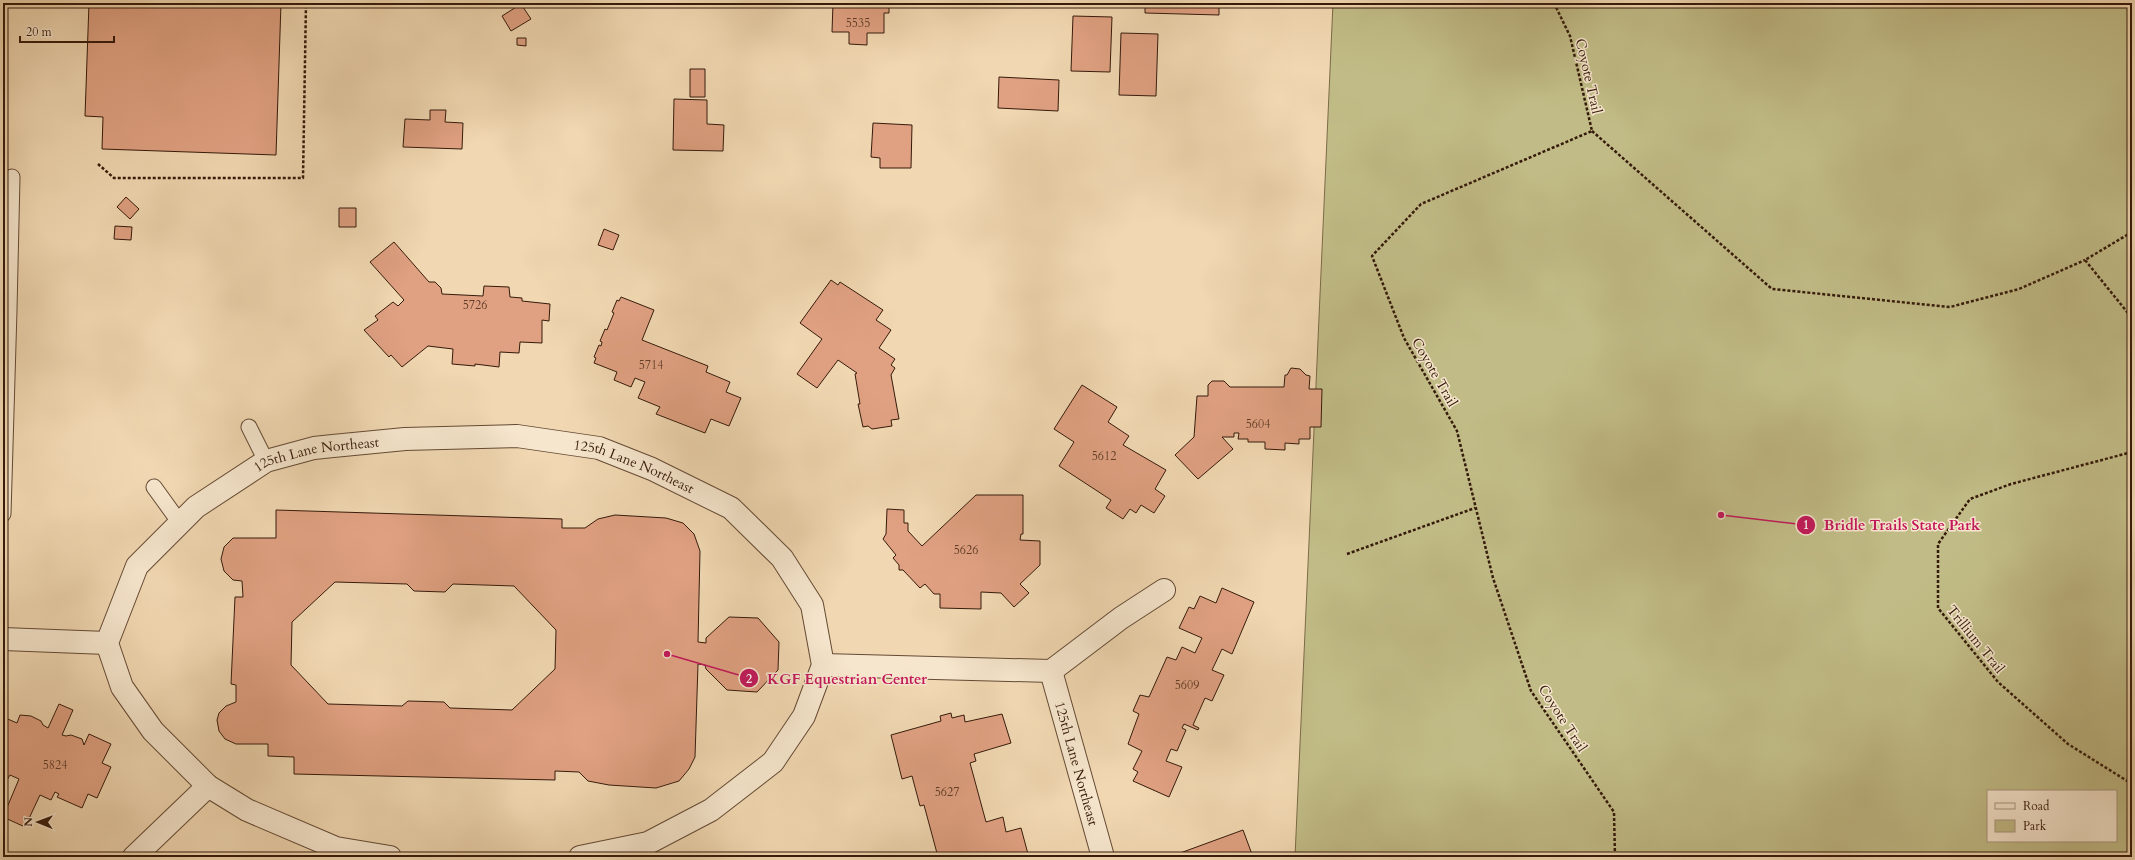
<svg xmlns="http://www.w3.org/2000/svg" width="2135" height="860" viewBox="0 0 2135 860" font-family="Cardo,serif">
	<style>
		.green { fill: #c1bc87; stroke: #7b6b48; fill-rule: evenodd }
		.building { fill: #e0a182; stroke: #351a0a; fill-rule: evenodd }
		.lines { fill: none; stroke-linecap: round; stroke-linejoin: round }
		.lane-casing { stroke: #644a34; stroke-width: 17 }
		.street-casing { stroke: #644a34; stroke-width: 24 }
		.path { stroke: #351a0a; stroke-width: 2.5; stroke-dasharray: 3 2; stroke-linecap: butt }
		.lane { stroke: #f6e6cd; stroke-width: 15 }
		.street { stroke: #f6e6cd; stroke-width: 22 }
		.labels { text-anchor: middle; stroke-width: 3; stroke-linejoin: round; paint-order: stroke }
		.number-label { font-size: 12px; fill: #603c28 }
		.street-label { font-size: 14px; fill: #351a0a; stroke: #f6e6cd }
		.leader { fill: none; stroke: #c2185b; stroke-width: 1.5 }
		.callout-dot { fill: #c2185b; stroke: #f6e6cd; stroke-width: 1.5 }
		.mark-label { font-size: 12px; text-anchor: middle; font-weight: bold; fill: #fff }
		.callout-label { font-size: 15px; text-anchor: middle; font-weight: bold; fill: #c2185b; stroke: #f6e6cd; stroke-width: 3; stroke-linejoin: round; paint-order: stroke }
	</style>
	<rect width="100%" height="100%" fill="#f1d8b2"/>
	<filter id="stains"><feTurbulence type="fractalNoise" baseFrequency=".005" numOctaves="4"/><feColorMatrix values="0 0 0 0 .2 0 0 0 0 .09 0 0 0 0 .02 0 0 0 .5 -.17"/></filter>
	<radialGradient id="worn" r=".72"><stop offset=".6" stop-color="#630" stop-opacity="0"/><stop offset="1" stop-color="#630" stop-opacity=".3"/></radialGradient>
	<path class="green" d="M1333,3h799v854h-837zM1988,791h128v50h-128z"/>
	<path class="building" d="M89,3h192l-5,152 -174,-6 1,-32 -18,-1z
		M833,3h56v10h-5v20h-17v12l-18,-1v-12h-17z
		M1145,3h74v12l-74,-2z
		M521,4l10,15 -20,12 -9,-15z
		M1073,16l39,1 -2,55 -39,-1z
		M1121,33l37,1 -2,62 -37,-1z
		M517,38h9v8l-9,-1z
		M690,69h15v28h-15z
		M999,77l60,3 -1,31 -60,-3z
		M674,99l33,1v24l17,1 -1,26 -50,-1z
		M430,110h16l-1,12 18,1 -1,26 -59,-2 2,-28 25,1z
		M873,123l39,2 -1,43h-31v-10l-9,-1z
		M126,197l13,12 -9,10 -13,-12z
		M339,208h17v19h-17z
		M115,226l17,1 -1,13 -17,-1z
		M604,229l15,6 -6,15 -15,-5z
		M394,242l35,40h6l6,6 1,6 41,2 1,-10 25,1 1,10 12,1v3l28,3 -1,17 -7,-1v23l-22,-1 -1,11 -19,-1 -1,15 -24,-3v2l-23,-2 1,-15 -25,-3 -26,21 -11,-12 -2,2 -25,-27 14,-10 -3,-4 18,-14 5,4 6,-6 -34,-38z
		M831,280l7,5 2,-3 43,28 -7,10 15,10 -12,18 16,11 -4,6 4,3 -4,7 8,44 -8,1 1,6 -20,3 -4,-3 -5,1 -5,-23h2l-5,-30 2,-1 -19,-13 -21,28 -20,-14 25,-35 -22,-16z
		M621,297l33,13 -12,30 66,26 -2,6 24,10 -4,10 15,6 -12,28 -18,-7 -6,14 -49,-19 4,-7 -22,-9 7,-16 -10,-4 -4,9 -17,-7 3,-8 -23,-9 2,-5 -2,-1 5,-12 2,1 1,-4 -2,-1 5,-12 2,1 7,-17 -2,-1 5,-12 2,1z
		M1291,368l9,1 6,6 4,1 -1,13h13l-1,38h-11v12h-11v5l-14,-1v7l-20,-1v-7h-17v-3h-10l1,-6h-5v4h-12l11,12 -35,30 -23,-24 19,-18 3,-41h11v-11l4,-4h12l6,6h54l1,-12h2z
		M1082,385l35,22 -9,15 21,14 -6,9 43,25 -11,19 10,7 -11,17 -13,-8 -5,8 -6,-4 -7,10 -17,-11 5,-8 -52,-34 15,-24 -20,-13z
		M976,495h47v39h-2l-1,6 20,1v24l-20,19 9,9 -15,14 -13,-14 -20,-1v17l-41,-1v-14h-6l-9,-10 -5,4 -17,-18h-4v-5l-6,-7 3,-3 -13,-16 3,-5 1,-25 17,1v13h4v8l14,15z
		M276,510l286,9v9h23l13,-9 17,-4 51,3 17,5 11,11 6,17 -2,91 8,1v-5l23,-21 29,1 21,24 -1,28 -21,22 -30,-2 -21,-21 -1,-4 -7,-1 -3,93 -6,12 -10,12 -23,7 -47,-3 -21,-4 -9,-9 -24,-1v9l-261,-6v-17l-26,-1v-12h-32l-11,-5 -6,-8 -2,-11 2,-7 7,-7 10,-4v-17l-5,-1 4,-87h8l-1,-16 -9,-1 -9,-9 -3,-12 3,-12 9,-9h43zM335,582l72,2 7,7 31,1 8,-8 61,2 42,44 -1,39 -43,41 -62,-2 -6,-6 -36,-1 -6,5 -74,-2 -37,-39 1,-43z
		M1222,588l32,14 -22,52 -10,-5 -10,21 12,5 -12,26 -7,-3 -12,27 6,3 -1,2 -14,-6 -2,4 4,2 -9,21 -6,-2 -5,12 16,6 -13,30 -36,-16 5,-9 -5,-3 9,-18 -14,-7 11,-30 -6,-3 7,-16 9,2 18,-40 9,3 6,-13 13,6 7,-15 -23,-10 10,-21 5,2 6,-13 16,7z
		M59,704l14,6 -11,25 4,1 5,-1 11,4 2,6 5,-11 22,10 -9,19 9,4 -14,31 -9,-4 -6,14 -25,-11 2,-3 -4,-2 -4,8 -11,-5 -15,32 -22,-10 16,-38 -9,-4 -7,12v-70l14,6 3,-8 11,1 10,5 2,4 5,3z
		M951,713l1,5 12,-3 1,7 37,-8 9,29 -37,11 2,7 -6,2 16,59 17,-5 3,15 15,-4 7,26 -12,3h-78l-14,-52 -4,1 -8,-30 -10,3 -11,-44 50,-14 -1,-5z
		M1243,830l10,27h-81v-1z"/>
	<g class="lines">
		<defs>
			<path id="lane" d="M3,310h6l-6,204
				M9,310l3,-133
				M249,427l17,34
				M154,487l26,36"/>
			<g id="street">
				<path d="M3,639l104,4"/>
				<path d="M823,665l228,6 70,-53 43,-28"/>
				<path id="s1" d="M1051,671l52,186"/>
				<path d="M134,857l74,-71"/>
				<path id="s2" d="M390,857l-54,-9 -89,-38 -39,-24 -55,-55 -31,-44 -15,-44 30,-77 59,-59 70,-46 48,-13 19,-2 72,-7 112,-3 82,12 53,21 79,39 51,50 30,47 11,60 -19,51 -31,46 -62,48 -63,33 -68,14"/>
			</g>
		</defs>
		<use href="#lane" class="lane-casing"/>
		<use href="#street" class="street-casing"/>
		<path class="path" d="M1554,3l16,33 22,95 -171,73 -49,52 32,82 53,93 36,147 38,113 83,121 1,45
			M1592,131l180,158 178,18 69,-18 66,-29
			M98,164l16,14h189l3,-175
			M2132,232l-47,28 47,58
			M2132,452l-121,32 -41,15 -32,45v64l60,74 70,62 64,40
			M1347,554l128,-46"/>
		<use href="#lane" class="lane"/>
		<use href="#street" class="street"/>
	</g>
	<g class="labels">
		<g class="number-label">
			<text x="858" y="27">5535</text>
			<text x="475" y="309">5726</text>
			<text x="651" y="369">5714</text>
			<text x="1258" y="428">5604</text>
			<text x="1104" y="460">5612</text>
			<text x="966" y="554">5626</text>
			<text x="1187" y="689">5609</text>
			<text x="55" y="769">5824</text>
			<text x="947" y="796">5627</text>
		</g>
		<g class="street-label">
			<text transform="translate(1589 76) rotate(77)" y="5">Coyote Trail</text>
			<text transform="translate(1435 372) rotate(60)" y="5">Coyote Trail</text>
			<text dy="5" stroke="none"><textPath href="#s2" startOffset="676">125th Lane Northeast</textPath></text>
			<text dy="5" stroke="none"><textPath href="#s2" startOffset="1000">125th Lane Northeast</textPath></text>
			<text transform="translate(1976 639) rotate(51)" y="5">Trillium Trail</text>
			<text transform="translate(1563 718) rotate(57)" y="5">Coyote Trail</text>
			<text dy="5" stroke="none"><textPath href="#s1" startOffset="96">125th Lane Northeast</textPath></text>
		</g>
	</g>
	<path class="leader" d="M1721 515L1806 525M667 654L749 678"/>
	<g class="callout-dot">
		<circle cx="1721" cy="515" r="4"/>
		<circle cx="667" cy="654" r="4"/>
		<circle cx="1806" cy="525" r="10"/>
		<circle cx="749" cy="678" r="10"/>
	</g>
	<g class="mark-label">
		<text x="1806" y="529">1</text>
		<text x="749" y="683">2</text>
	</g>
	<g class="callout-label">
		<text x="1902" y="530">Bridle Trails State Park</text>
		<text x="847" y="684">KGF Equestrian Center</text>
	</g>
	<rect width="2135" height="860" fill="none" stroke="#f1d8b2" stroke-width="16"/>
	<rect x="4" y="4" width="2127" height="852" fill="none" stroke="#351a0a" stroke-width="2"/>
	<rect x="8" y="8" width="2119" height="844" fill="none" stroke="#351a0a"/>
	<rect x="1987" y="790" width="130" height="52" fill="#f6e6cd" stroke="#a9947f"/>
	<rect x="1995" y="803" width="20" height="6" fill="#f6e6cd" stroke="#a9947f"/>
	<text x="2023" y="810" font-size="12" fill="#351a0a">Road</text>
	<rect x="1995" y="820" width="20" height="12" fill="#c1bc87" stroke="#a9947f"/>
	<text x="2023" y="830" font-size="12" fill="#351a0a">Park</text>
	<g transform="translate(38 822) rotate(271)" stroke="#f6e6cd" stroke-width="3" paint-order="stroke">
	<path d="M0-3L7 15L0 10L-7 15Z" fill="#351a0a"/>
	<text y="-6" font-size="11" font-weight="bold" text-anchor="middle" fill="#351a0a">N</text>
	</g>
	<path d="M20 36v6h94v-6" fill="none" stroke="#351a0a" stroke-width="2"/>
	<text x="26" y="36" font-size="12" fill="#351a0a" stroke="#f6e6cd" stroke-width="3" paint-order="stroke">20 m</text>
	<rect width="100%" height="100%" filter="url(#stains)"/>
	<rect width="100%" height="100%" fill="url(#worn)"/>
</svg>
